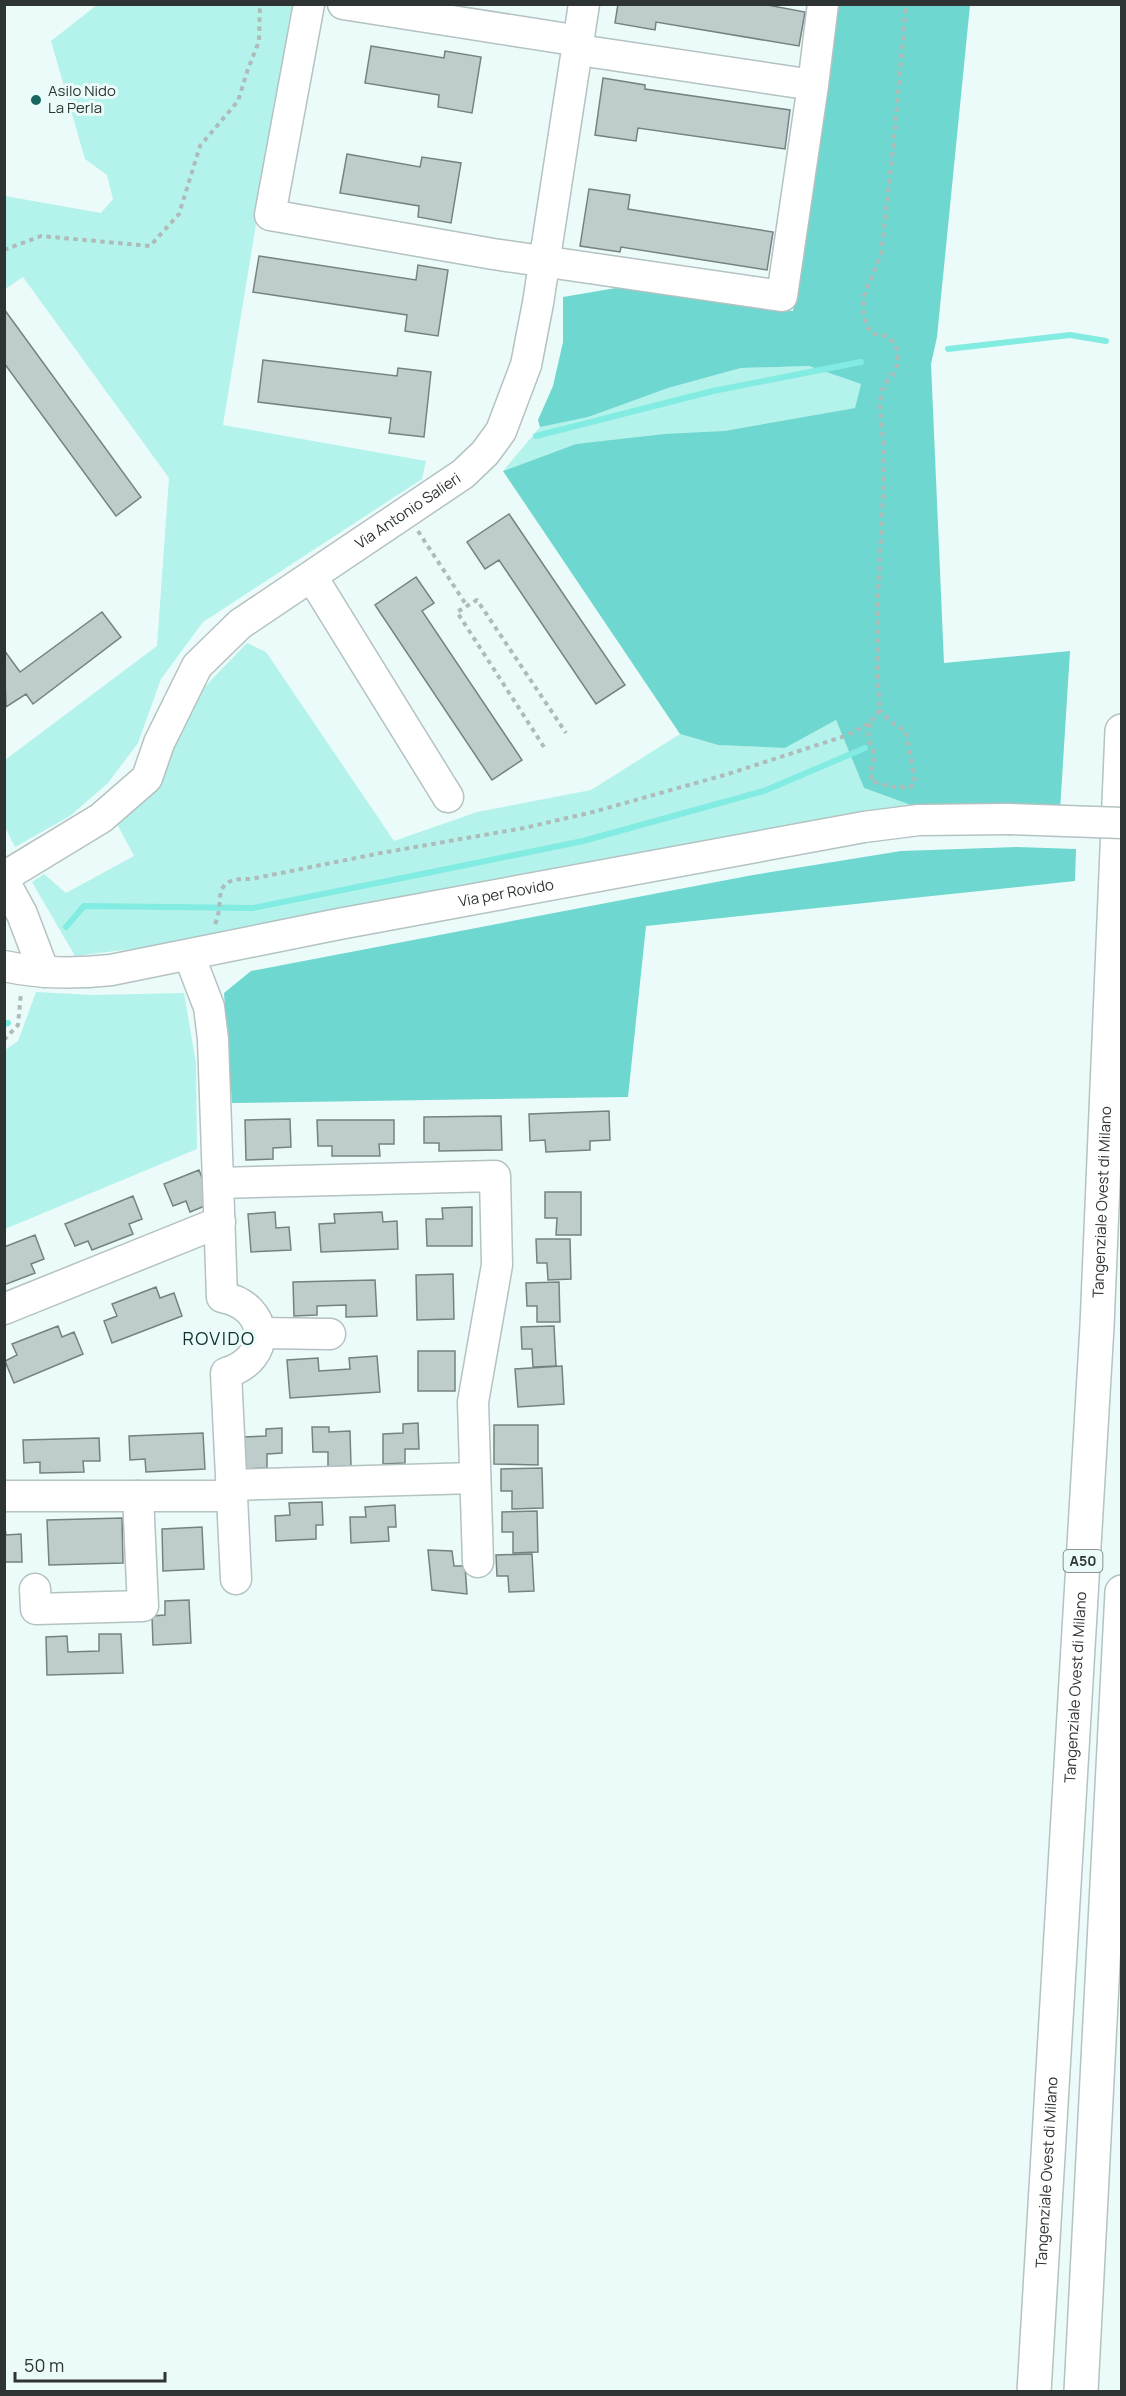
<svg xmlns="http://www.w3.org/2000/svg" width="1126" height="2396" viewBox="0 0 1126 2396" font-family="Manrope,sans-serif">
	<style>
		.green { fill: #b4f2ec }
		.forest { fill: #6ed7cf }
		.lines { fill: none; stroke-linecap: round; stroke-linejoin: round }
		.stream { stroke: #82ebe2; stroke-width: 6 }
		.building { fill: #becccb; stroke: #758281; stroke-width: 1.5 }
		.minor-casing { stroke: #b4c2c1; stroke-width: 33 }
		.highway-casing { stroke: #b4c2c1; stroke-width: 36 }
		.path { stroke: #aebbb9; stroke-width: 4; stroke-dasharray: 4.5 4.5; stroke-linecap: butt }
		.minor { stroke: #fff; stroke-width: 30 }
		.highway { stroke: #fff; stroke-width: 33 }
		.minor-bridge-casing { stroke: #b4c2c1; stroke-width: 33; stroke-linecap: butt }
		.minor-bridge { stroke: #fff; stroke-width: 30 }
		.poi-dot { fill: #196661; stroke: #ebfbf9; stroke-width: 2 }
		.labels { text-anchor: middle; stroke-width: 6; stroke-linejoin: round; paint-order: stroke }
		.shield { fill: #ebfbf9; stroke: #67706e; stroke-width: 1.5 }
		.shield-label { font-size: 14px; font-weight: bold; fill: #2e3433 }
		.poi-label { font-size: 15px; fill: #2e3433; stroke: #ebfbf9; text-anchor: start }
		.street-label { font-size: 15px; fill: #2e3433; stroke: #ebfbf9 }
		.quarter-label { font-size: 18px; letter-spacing: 1.5px; fill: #0d302d; stroke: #ebfbf9 }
	</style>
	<rect width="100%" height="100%" fill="#ebfbf9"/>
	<path class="green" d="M97,5h195l-69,420 203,36 -4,18 -219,143 -42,57 -23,64 -30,40 -38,33 -55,31 -10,-20v-67l152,-114 12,-168 -146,-201 -18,12v-93l96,17 12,-14 -6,-24 -22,-16 -34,-118z
		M809,366l52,18 -6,24 -131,23 -148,13 -73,27 37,-44 48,-11 80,-28 73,-20z
		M247,643l19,9 128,189 83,-29 114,-22 89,-56 38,11 67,3 51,-28 28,68 58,21 -741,134 -106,13 -43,-74 12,-8 22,19 68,-37 -17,-32 77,-126z
		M36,992l57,3 91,-2 12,70 1,86 -192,80v-179l13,-9z"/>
	<path class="forest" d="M835,5h135l-33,332 -6,27 13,299 126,-12 -10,159 -138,-1 -58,-21 -28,-68 -51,28 -67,-3 -38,-11 -177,-263 73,-27 89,-10 59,-3 131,-23 6,-24 -52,-18 -68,2 -73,20 -80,29 -48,10 -2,-7 15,-34 10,-44v-45l53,-9 177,23z
		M1017,847l59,2 -1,32 -429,45 -18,171 -396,6 -8,-110 27,-22 502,-96 148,-24z"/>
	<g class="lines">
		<path class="stream" d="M948,349l122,-14 36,6
			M536,436l177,-45 148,-29
			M66,927l18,-21 169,2 174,-35 156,-32 181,-50 101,-43
			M4,1024l4,-1"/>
	</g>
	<path class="building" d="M618,4h144l43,8 -6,34 -143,-24 -1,8 -40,-7z
		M371,46l73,12 1,-7 36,6 -9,56 -34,-6 1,-12 -74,-12z
		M603,78l42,7v4l145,21 -5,39 -147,-21 -2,13 -41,-6z
		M347,154l73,13 2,-10 39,6 -10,60 -33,-6 1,-11 -79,-13z
		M589,189l41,6 -2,14 145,23 -6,38 -146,-23 -1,5 -40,-6z
		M259,256l157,24 2,-15 30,5 -10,66 -33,-5 2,-16 -154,-23z
		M4,309l137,188 -25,19 -112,-153z
		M263,360l134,16 1,-8 33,4 -7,65 -35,-4 2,-15 -133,-16z
		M509,514l116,171 -29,19 -97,-144 -14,9 -18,-27z
		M416,577l18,26 -12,8 100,149 -30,20 -117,-175z
		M102,612l19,25 -88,67 -7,-10 -20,13 -2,-57 16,22z
		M609,1111l1,29 -20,1v9l-44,2 -1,-12 -15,1 -1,-27z
		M501,1116l1,34 -63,1v-8h-15v-26z
		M290,1119l1,28 -18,1v11l-27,1 -1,-40z
		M317,1120h77v24h-15l1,12h-48v-10h-14z
		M199,1170l13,33 -22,9 -4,-11 -13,5 -9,-22z
		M545,1192h36v43h-25l1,-17h-12z
		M133,1196l9,23 -13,5 4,10 -41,16 -4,-9 -13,5 -10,-22z
		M472,1207v39h-45l-1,-27h17l-1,-11z
		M275,1212l1,16 13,-1 2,23 -40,2 -3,-38z
		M382,1212l1,10 14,-1 1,28 -77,3 -2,-28 16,-1 -1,-9z
		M35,1235l9,24 -13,5 4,9 -31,12v-38z
		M536,1239h34l1,40 -23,1 -1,-17h-10z
		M453,1274l1,45 -37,1 -1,-45z
		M375,1280l2,36 -31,1v-12l-29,1v9l-23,1 -1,-34z
		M559,1282l1,40h-23v-16h-10l-1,-23z
		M156,1287l4,11 14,-5 8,23 -70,27 -8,-22 13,-5 -5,-12z
		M58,1326l4,11 12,-5 9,22 -69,29 -9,-22 12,-6 -5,-11z
		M554,1326l2,40 -23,1 -1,-18h-10l-1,-22z
		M418,1351h37v40h-37z
		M377,1356l3,36 -90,6 -3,-38 31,-2 1,13 31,-2 -1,-11z
		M562,1366l2,38 -46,3 -3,-38z
		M418,1423l1,26h-14v14l-22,1v-30l20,-1v-9z
		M494,1425h44v40l-44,-1z
		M312,1427h17v5l21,-1 1,35 -23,1v-15h-15z
		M282,1428v25l-15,1v14l-23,1 -1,-32 23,-1v-7z
		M203,1433l2,36 -59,3 -1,-13 -15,1 -1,-24z
		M99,1438l1,23h-17l1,11 -44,1v-11l-16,1 -1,-23z
		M542,1468l1,40 -31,1v-18h-11v-22z
		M322,1502l1,23h-7v14l-40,2 -1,-25 15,-1 -1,-12z
		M395,1505l1,22h-8l1,14 -38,2 -1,-26h16l-1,-10z
		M537,1511l1,41 -25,1v-21h-11v-20z
		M122,1518l1,45 -74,2 -2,-45z
		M4,1522l2,13 15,-1 1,28h-18z
		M202,1527l2,42 -41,2 -1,-42z
		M428,1550l24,1 2,15h11l2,28 -35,-4z
		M532,1554l2,37 -25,1 -1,-16h-11l-1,-21z
		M189,1600l2,43 -38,2 -1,-29 13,-1v-14z
		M99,1634h22l2,39 -76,2 -1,-38 21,-1 1,16 31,-1z"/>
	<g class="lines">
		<defs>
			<g id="minor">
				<path d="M309,4l-39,211 223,39 289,42 31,-211 -234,-35"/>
				<path d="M343,4l237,37"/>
				<path d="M813,85l10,-81"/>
				<path d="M312,577l136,220"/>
				<path id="s1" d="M4,877l97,-59 46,-40 12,-35 38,-77 43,-42 223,-150 22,-21 16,-22 25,-66 12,-62 46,-299"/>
				<path d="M4,881l18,33 22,58"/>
				<path d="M189,955l20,52 4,32 9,258c48,9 51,62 4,76l10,206"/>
				<path id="s2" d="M4,966c36,8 70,8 107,4l228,-46 525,-97 55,-7 89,-1"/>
				<path d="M219,1183l276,-7 2,89 -24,137 5,160"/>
				<path d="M4,1309l216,-87"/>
				<path d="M260,1333l70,1"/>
				<path d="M232,1485l243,-7"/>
				<path d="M4,1496h228"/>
				<path d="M35,1589l1,20 107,-3 -5,-110"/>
			</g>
			<g id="highway">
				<path id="s3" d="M1034,2392l63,-1066 25,-595"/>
				<path d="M1081,2392l41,-800"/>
			</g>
		</defs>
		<use href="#minor" class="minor-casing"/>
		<use href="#highway" class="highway-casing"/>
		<path class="path" d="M4,250l37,-14 109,10 29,-32 21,-68 38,-45 9,-29 12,-31 1,-37
			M418,531l49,75
			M870,723l-2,15 7,18 -4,16v9l22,6h17l5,-4 -9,-51 -16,-11 -10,-11
			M544,747l-87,-135 20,-12 89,133
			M215,924c11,-23 -7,-47 36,-45l130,-26 143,-25 69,-16 135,-38 117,-38 25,-13 10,-13c-8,-85 3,-171 4,-255 0,-19 -7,-47 -2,-64 3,-12 16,-18 16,-32 0,-16 -9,-25 -24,-25l-7,-7 -4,-14v-15l18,-44 12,-105 13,-145
			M4,1040l14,-15 3,-33"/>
		<use href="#minor" class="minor"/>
		<use href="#highway" class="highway"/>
		<defs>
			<path id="minor-bridge" d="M1008,819l114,4"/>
		</defs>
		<use href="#minor-bridge" class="minor-bridge-casing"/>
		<use href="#minor-bridge" class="minor-bridge"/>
	</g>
	<circle class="poi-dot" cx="36" cy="100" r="6"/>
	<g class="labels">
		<rect class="shield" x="1063.5" y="1550" width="39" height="22" rx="4.5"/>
		<g class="shield-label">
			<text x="1083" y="1566">A50</text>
		</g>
		<g class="poi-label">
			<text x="48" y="96">Asilo Nido<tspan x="48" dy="17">La Perla</tspan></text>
		</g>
		<g class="street-label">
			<text dy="5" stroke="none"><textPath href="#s1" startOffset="560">Via Antonio Salieri</textPath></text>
			<text dy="5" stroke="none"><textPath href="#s2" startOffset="510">Via per Rovido</textPath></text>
			<text dy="5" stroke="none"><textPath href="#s3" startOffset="1192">Tangenziale Ovest di Milano</textPath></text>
			<text dy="5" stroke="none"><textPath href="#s3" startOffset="706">Tangenziale Ovest di Milano</textPath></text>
			<text dy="5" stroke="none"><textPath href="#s3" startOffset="220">Tangenziale Ovest di Milano</textPath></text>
		</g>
		<g class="quarter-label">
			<text x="219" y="1345">ROVIDO</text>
		</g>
	</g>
	<rect width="1126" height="2396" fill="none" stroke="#2e3433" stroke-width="12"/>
	<path d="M15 2372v9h150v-9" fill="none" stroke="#2e3433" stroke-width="3"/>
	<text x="24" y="2372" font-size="18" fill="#2e3433" stroke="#ebfbf9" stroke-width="4.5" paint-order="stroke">50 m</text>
</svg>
